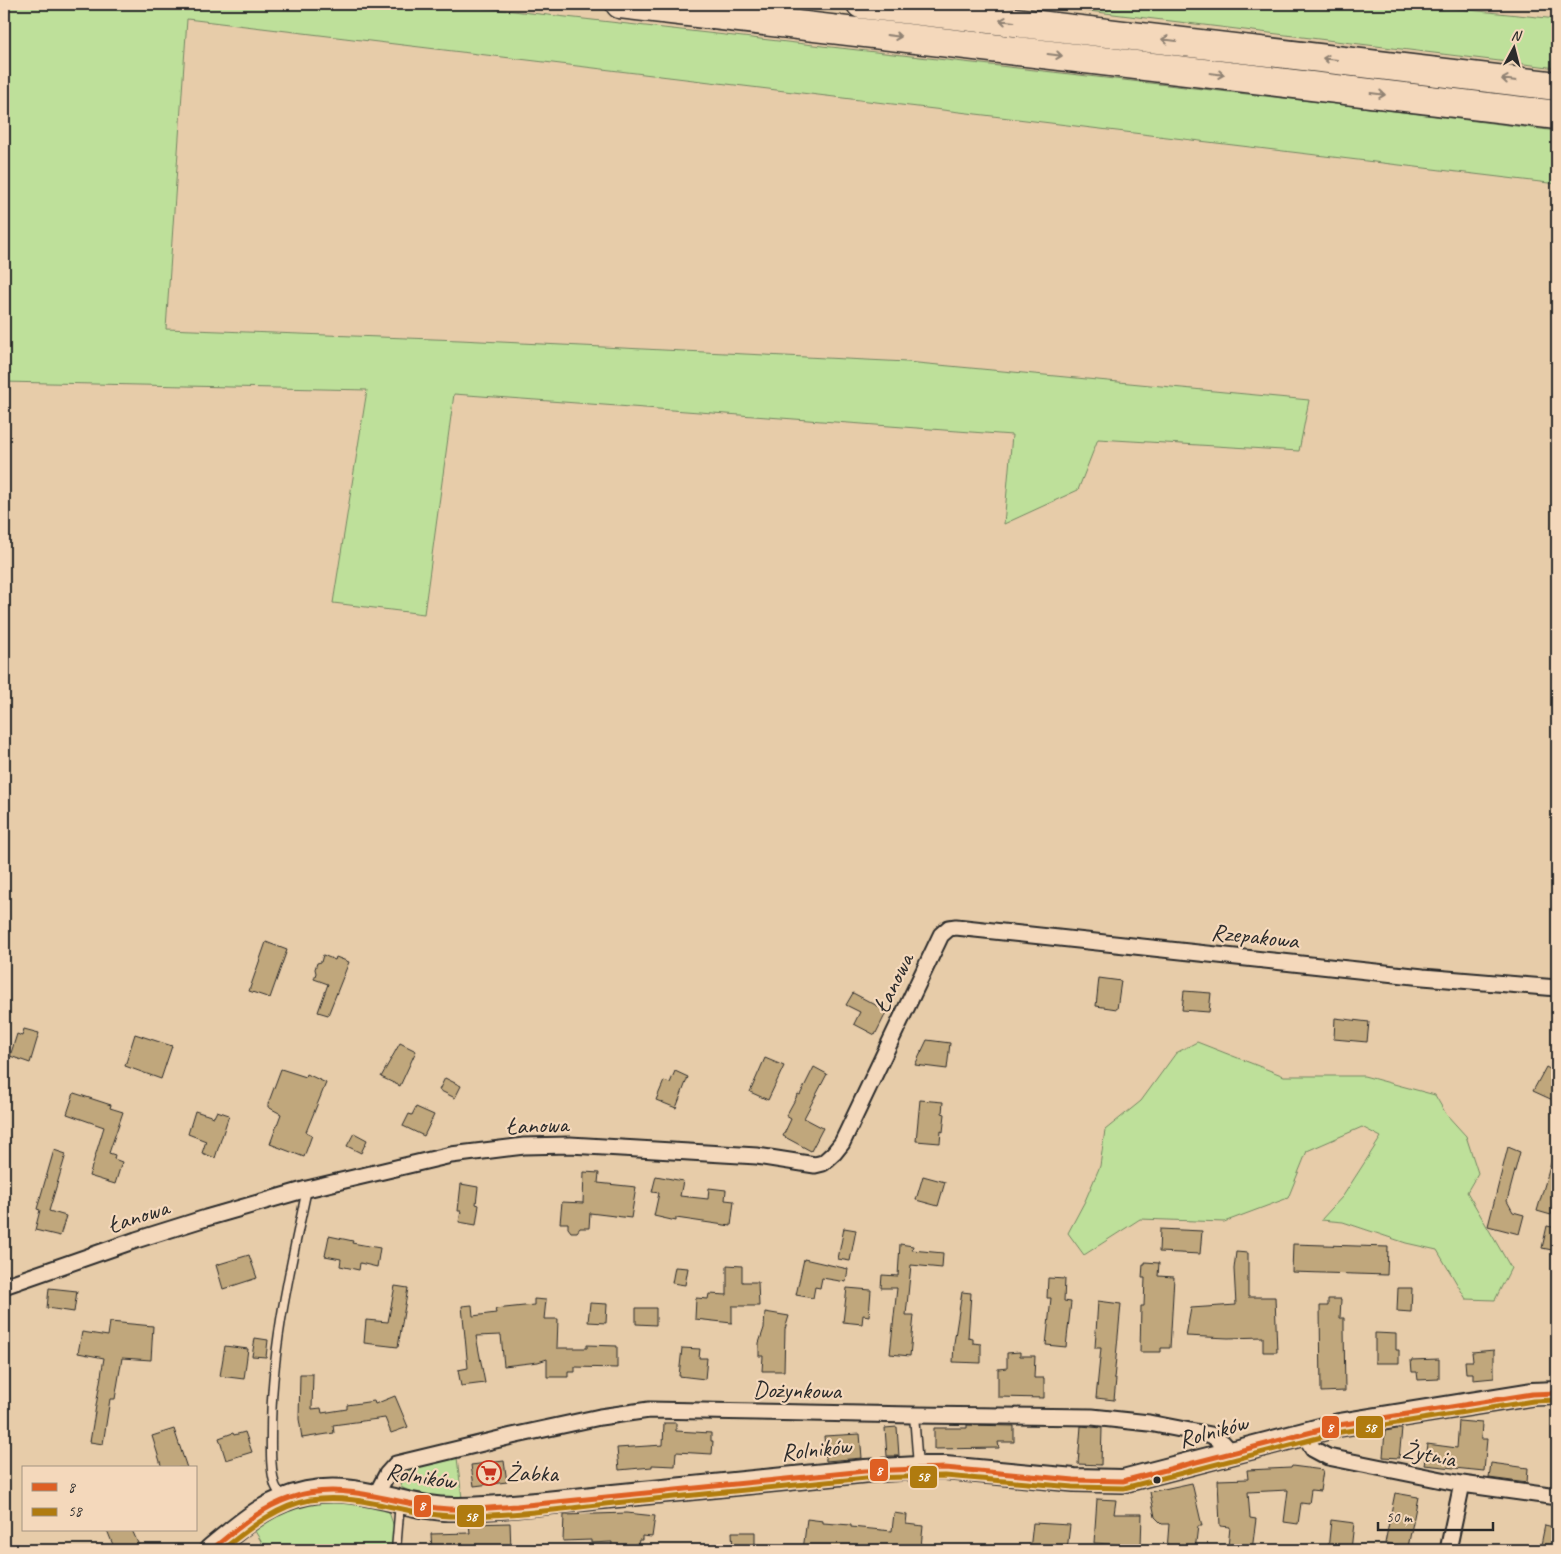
<svg xmlns="http://www.w3.org/2000/svg" width="1561" height="1554" viewBox="0 0 1561 1554" font-family="Caveat,sans-serif">
	<style>
		.green { fill: #bee09a; stroke: #748662 }
		.building { fill: #c0a77b; stroke: #2b2b2b }
		.lines { fill: none; stroke-linecap: round; stroke-linejoin: round }
		.lane-casing { stroke: #2b2b2b; stroke-width: 11 }
		.street-casing { stroke: #2b2b2b; stroke-width: 19 }
		.secondary-casing { stroke: #2b2b2b; stroke-width: 26 }
		.highway-casing { stroke: #2b2b2b; stroke-width: 31 }
		.lane { stroke: #f4d8bb; stroke-width: 8 }
		.street { stroke: #f4d8bb; stroke-width: 15 }
		.secondary { stroke: #f4d8bb; stroke-width: 22 }
		.highway { stroke: #f4d8bb; stroke-width: 28 }
		.bus-1-casing { stroke: #f4d8bb; stroke-width: 9 }
		.bus-2-casing { stroke: #f4d8bb; stroke-width: 9 }
		.bus-1 { stroke: #de5f23; stroke-width: 5 }
		.bus-2 { stroke: #b07b0f; stroke-width: 5 }
		.oneway { stroke: #908273 }
		.bus-dot { fill: #2b2b2b; stroke: #f4d8bb; stroke-width: 2 }
		.labels { text-anchor: middle; stroke-width: 4.5; stroke-linejoin: round; paint-order: stroke }
		.street-label { font-size: 24px; fill: #2b2b2b; stroke: #f4d8bb }
		.poi-label { font-size: 24px; fill: #2b2b2b; stroke: #f4d8bb; text-anchor: start }
		.line-badge { stroke: #f4d8bb; stroke-width: 2 }
		.badge-label { font-size: 14px; text-anchor: middle; font-weight: bold; fill: #fff }
	</style>
	<rect width="100%" height="100%" fill="#e7cca9"/>
	<filter id="ink" filterUnits="userSpaceOnUse"><feTurbulence type="fractalNoise" baseFrequency=".02" numOctaves="2"/><feDisplacementMap in="SourceGraphic" scale="10" xChannelSelector="R" yChannelSelector="G"/><feConvolveMatrix kernelMatrix="1 2 1 2 8 2 1 2 1" color-interpolation-filters="sRGB"/></filter>
	<g filter="url(#ink)">
		<path class="green" d="M4,4h447l893,101 213,26v53l-1370,-165 -21,310 294,11 447,22 402,38 -10,51 -201,-12 -20,51 -74,34 8,-89 -558,-41 -30,220 -91,-11 34,-213 -363,-8z
			M1031,4h379l147,15v49z
			M1197,1042l87,34h80l71,19 11,19 20,22 12,37 -11,19 44,76 -16,32 -29,-1 -29,-49 -31,-7 -63,-21 -22,-2 22,-24 38,-59 -19,-10 -55,24 -19,47 -64,24 -84,-3 -56,36 -16,-22 17,-32 15,-35 5,-36 36,-29 35,-48z
			M457,1458l5,40c-20,-1 -43,0 -61,-11l-2,-11c9,-12 43,-15 58,-18z
			M324,1499l63,7 7,21 -2,23h-126l-11,-19 31,-21z"/>
		<path class="building" d="M266,942l21,8 -17,48 -21,-7z
			M323,955l12,5 1,-3 13,5 -21,53 -10,-3 10,-28 -14,-5 2,-6 -1,-4 2,-6 4,-1z
			M1099,978l22,3 -4,28 -21,-3z
			M1184,991l27,2 -2,19 -27,-2z
			M853,993l34,18 -12,24 -21,-11 6,-12 -14,-7z
			M1335,1018l34,4 -2,20 -33,-3z
			M24,1029l15,4 -9,30 -20,-7 7,-22 5,2z
			M135,1034l37,12 -11,33 -36,-13z
			M927,1040l23,3 -3,26 -32,-4z
			M400,1043l16,8 -16,35 -19,-9z
			M765,1058l19,8 -16,34 -18,-8z
			M814,1067l13,7 -23,44 19,10 -12,23 -28,-15 8,-17 -5,-3 12,-22 2,1z
			M1546,1067l11,6v29l-24,-11z
			M281,1069l25,8 1,-3 19,9 -20,49 6,3 -8,22 -34,-13 11,-30 -13,-7v-3z
			M675,1071l13,6 -12,31 -20,-8 8,-19 6,2z
			M445,1078l16,8 -6,12 -16,-8z
			M74,1093l37,12 -1,3 13,4 -14,41 6,2 -1,4 8,3 -7,22 -26,-8 15,-49 -37,-13z
			M920,1100l23,2 -1,11 3,1 -2,18 -2,-1 -1,12 -24,-2z
			M416,1107l18,8 -10,21 -21,-10 6,-12 3,1z
			M195,1111l19,6 3,-6 12,4 -14,43 -13,-5 4,-12 -18,-7z
			M354,1133l13,7 -6,13 -14,-7z
			M1508,1147l12,5 -13,49 6,11 11,3 -5,19 -31,-8z
			M54,1150l12,4 -17,57 17,5 -6,20 -25,-6 5,-20 -3,-1z
			M1554,1153h3v40l-6,22 -14,-4z
			M584,1172l15,1 -1,10 38,4 -5,31 -41,-5 -1,15h-9l-3,4h-6l-3,-4v-5h-8l2,-21 21,1z
			M656,1176l27,5 -3,15 28,3 1,-11 17,2 -1,10 9,1 -3,25 -55,-8v3l-22,-5 5,-23 -7,-1z
			M923,1176l22,6 -7,24 -22,-6z
			M461,1184l17,3 -2,17 3,1 -3,20 -17,-3 2,-11h-3z
			M1547,1226l10,2v23l-15,-3z
			M844,1228l12,2 -6,31 -12,-2z
			M1160,1229l42,2 -2,23 -41,-2z
			M329,1236l24,5 -1,2 28,5 -3,19 -17,-4 -1,7 -19,-4 1,-7 -16,-3z
			M900,1244l13,2 -1,4 31,3 -1,15 -31,-3 -5,50h8l-4,41 -20,-2 7,-66h-16l1,-13 16,1z
			M1293,1244l95,3 -1,28 -95,-3z
			M1236,1252l12,1v44h27l2,55h-14v-15l-35,1 -42,-2 5,-28 45,-3 -2,-36z
			M249,1255l8,23 -34,11 -7,-24z
			M804,1259l44,10 -2,13 -24,-4 -2,10 -5,-1 -2,11 -17,-3z
			M1145,1262l14,1 -1,13 16,1 -4,71h-9v4h-21l1,-46h3l1,-28h-3l1,-14h2z
			M727,1265l15,1v16h16l1,24h-27v17l-37,-4 1,-21 12,1 1,-5 18,1z
			M675,1267l13,1 -3,17 -13,-2z
			M1048,1278l17,1 -1,22 7,1 -5,45 -20,-2 5,-47h-4z
			M395,1286l13,2 -10,59 -34,-4 2,-23 22,2z
			M49,1288l28,3 -3,21 -27,-4z
			M847,1288l24,2 -2,26 -6,-1 -1,9 -19,-2z
			M1398,1288h14l-1,24 -14,-1z
			M962,1292l9,1 -3,45 5,1v4l8,1v19l-28,-1 1,-19z
			M534,1299l12,1 -2,19h14l-1,29h30v-3l30,1v22l-42,-1v5h-7v5h-21v-18l-9,3 -34,4 -3,-31 -25,1 9,47 -24,3 -3,-16 10,-2 -6,-62 10,-1 1,11 23,-3 -1,-4 39,-4z
			M1328,1299h13l-1,19h4v11l1,62 -24,1 -1,-86h8z
			M1098,1301l23,3 -7,75h2l-2,21 -18,-2 5,-50h-6z
			M590,1303l17,1 -1,19 -18,-1z
			M636,1308h20v17l-20,-1z
			M765,1312l24,4 -4,13 -1,42h-22l1,-15h-4v-13l5,-15z
			M110,1322l43,4 -2,34 -29,-2 -7,41h-5l-7,45 -13,-2 14,-84 -26,-5 4,-21 26,4z
			M1375,1333l21,1v16h3v13h-24z
			M255,1338l13,2 -2,17 -14,-1z
			M225,1346l23,3 -4,30 -24,-3z
			M682,1348l18,1 -1,9h8l-2,21 -26,-3z
			M1494,1350v28l-21,2v-7h-7l-1,-12h8l-1,-9z
			M1020,1352v4h15l-1,22h10v20l-46,-1v-28l9,-1v-15z
			M1439,1359v20l-21,1 -1,-8h-5l-1,-12z
			M300,1374h13l-1,35 9,-1 1,5 25,-4v-4l27,-4 1,3 20,-8 13,31 -17,6 -6,-15 -52,7 1,8 -32,5 -3,-19z
			M1459,1421l23,2 -1,16h6l-3,32 -60,-6 3,-21 30,4z
			M664,1423h12v8l35,2v8h2l-1,13 -36,-2 -1,14 -23,-1v2l-33,3 -2,-22 46,-3z
			M967,1425l47,1v16h-16l1,6 -65,1v-21h33z
			M1081,1426l21,2 -1,37 -23,-1z
			M897,1427l2,29h-12l-2,-28z
			M174,1429l13,39h-25l-10,-32z
			M1397,1429h5l-3,29 -16,-1 2,-26z
			M245,1432l7,20 -26,8 -7,-22 14,-5 1,2z
			M860,1434l2,24 -36,3 -2,-25z
			M504,1461l3,21 -33,4 -3,-21z
			M1491,1463l37,5 -1,15 -38,-5z
			M1292,1466l31,4 -3,21 -9,-1 -2,14 -8,-1 -3,21 -14,-2 4,-32 -40,2 2,26 6,1 -4,31h-13v-2l-11,-1 2,-20 -10,-1 -2,-46 30,-1 -1,-9 44,-2z
			M1192,1483l10,43h-4l-3,24h-28l2,-26h-7l-7,-7 -5,-25z
			M1395,1493l23,4 -10,50 -23,-4z
			M1097,1499l19,1 -2,14h28l-1,32 -47,-3z
			M627,1513l28,3 -3,21 -10,-1v4h-3l-1,4h-3v6h-24l1,-8 -21,1v-3l-28,1 1,-26z
			M894,1513l13,2 -1,9 17,2 -2,21 -12,-1 -1,4h-105l4,-31 16,2v2l28,2v2l41,4z
			M1331,1520l23,3 -3,27h-23z
			M510,1523l1,27h-79l-1,-16 39,-1 -1,-9z
			M1033,1523l37,2 -3,25h-37z
			M1545,1525l12,3v22h-17z
			M107,1530h25l9,20h-26z
			M732,1532h23v18h-22z"/>
		<g class="lines">
			<defs>
				<path id="lane" d="M914,1415l4,51
					M283,1499c-3,-5 -6,-9 -8,-14 -5,-16 -4,-36 -4,-52 0,-83 19,-164 36,-244
					M396,1550l4,-48"/>
				<path id="street" d="M4,1286l132,-46 70,-22 101,-29 144,-34 73,-9 46,-1 187,11 58,9 8,-2 11,-10 8,-10 99,-208 8,-7 7,-1 467,50 134,11
					M1304,1434l9,15 15,8 134,27 95,13
					M376,1495l11,-21 9,-10 116,-28 88,-19 49,-7 265,5 178,2 57,6 62,12 12,8 9,10
					M1448,1550l14,-66"/>
				<path id="secondary" d="M211,1550c32,-26 54,-48 96,-57 54,-11 99,18 152,16 52,-1 103,-8 154,-13 84,-8 168,-17 252,-25l53,-3h27l129,12 49,1 216,-56 193,-31 25,-1"/>
				<path id="highway" d="M620,4l937,111
					M861,4l696,82"/>
			</defs>
			<use href="#lane" class="lane-casing"/>
			<use href="#street" class="street-casing"/>
			<use href="#secondary" class="secondary-casing"/>
			<use href="#highway" class="highway-casing"/>
			<use href="#lane" class="lane"/>
			<use href="#street" class="street"/>
			<use href="#secondary" class="secondary"/>
			<use href="#highway" class="highway"/>
			<defs>
				<path id="bus-1" d="M211,1550c25,-20 49,-42 79,-52 50,-18 98,4 147,10 26,3 54,0 80,-2l348,-35 80,-3 129,12 49,1 216,-56 193,-31 25,-1"/>
				<path id="bus-2" d="M222,1550c27,-21 54,-44 88,-50 51,-8 99,17 149,16 52,0 103,-7 155,-13 84,-8 168,-16 252,-25l79,-2 128,11 51,1 217,-56 192,-31 24,-1"/>
			</defs>
			<use href="#bus-1" class="bus-1-casing"/>
			<use href="#bus-2" class="bus-2-casing"/>
			<use href="#bus-1" class="bus-1"/>
			<use href="#bus-2" class="bus-2"/>
		</g>
		<defs><path id="oneway-shaft" d="M-6 0H5M1.5-3L5.5 0L1.5 3" fill="none" stroke-width="1.6" stroke-linecap="round" stroke-linejoin="round" transform="scale(1.25)"/></defs>
		<g class="oneway">
			<use href="#oneway-shaft" transform="translate(1007 21) rotate(-173)"/>
			<use href="#oneway-shaft" transform="translate(894 36) rotate(7)"/>
			<use href="#oneway-shaft" transform="translate(1169 40) rotate(-173)"/>
			<use href="#oneway-shaft" transform="translate(1055 55) rotate(7)"/>
			<use href="#oneway-shaft" transform="translate(1330 59) rotate(-173)"/>
			<use href="#oneway-shaft" transform="translate(1217 74) rotate(7)"/>
			<use href="#oneway-shaft" transform="translate(1509 80) rotate(-173)"/>
			<use href="#oneway-shaft" transform="translate(1378 94) rotate(7)"/>
		</g>
	</g>
	<defs>
		<symbol id="supermarket-ring" viewBox="-11 -11 22 22"><circle r="9.5" fill="#f4d8bb" stroke="#c8321e" stroke-width="1.5"/><path d="M-6-5.5h2.5l.6 2H6L4.5 2H-2.5L-4.4-4H-6ZM-1.5 3.2a1.3 1.3 0 1 0 .1 0ZM3 3.2a1.3 1.3 0 1 0 .1 0Z" fill="#c8321e"/></symbol>
	</defs>
	<g fill-rule="evenodd">
		<use href="#supermarket-ring" x="475" y="1459" width="28" height="28"/>
	</g>
	<circle class="bus-dot" cx="1157" cy="1480" r="4.5"/>
	<g class="labels">
		<g class="street-label">
			<text transform="translate(1255 936) rotate(6)" y="8">Rzepakowa</text>
			<text transform="translate(893 983) rotate(-64)" y="8">Łanowa</text>
			<text transform="translate(537 1125) rotate(-2)" y="8">Łanowa</text>
			<text transform="translate(138 1216) rotate(-18)" y="8">Łanowa</text>
			<text transform="translate(797 1390) rotate(1)" y="8">Dożynkowa</text>
			<text transform="translate(1213 1431) rotate(-15)" y="8">Rolników</text>
			<text transform="translate(816 1449) rotate(-6)" y="8">Rolników</text>
			<text transform="translate(1429 1454) rotate(11)" y="8">Żytnia</text>
			<text transform="translate(421 1476) rotate(9)" y="8">Rolników</text>
		</g>
		<g class="poi-label">
			<text x="506" y="1481">Żabka</text>
		</g>
	</g>
	<g class="line-badge">
		<rect x="1321" y="1415" width="19" height="24" rx="5" fill="#de5f23"/>
		<rect x="1355" y="1415" width="29" height="24" rx="5" fill="#b07b0f"/>
		<rect x="869" y="1458" width="20" height="24" rx="5" fill="#de5f23"/>
		<rect x="909" y="1465" width="29" height="24" rx="5" fill="#b07b0f"/>
		<rect x="413" y="1494" width="19" height="24" rx="5" fill="#de5f23"/>
		<rect x="456" y="1504" width="29" height="24" rx="5" fill="#b07b0f"/>
	</g>
	<g class="badge-label">
		<text x="1330" y="1432">8</text>
		<text x="1370" y="1432">58</text>
		<text x="879" y="1475">8</text>
		<text x="923" y="1481">58</text>
		<text x="422" y="1510">8</text>
		<text x="471" y="1521">58</text>
	</g>
	<rect width="1561" height="1554" fill="none" stroke="#f4d8bb" stroke-width="20"/>
	<rect x="10" y="10" width="1541" height="1534" fill="none" stroke="#2b2b2b" stroke-width="2" filter="url(#ink)"/>
	<rect x="22" y="1466" width="175" height="65" fill="#f4d8bb" stroke="#a49381"/>
	<rect x="32" y="1483" width="25" height="8" fill="#de5f23" stroke="#a49381"/>
	<text x="68" y="1492" font-size="15" fill="#2b2b2b">8</text>
	<rect x="32" y="1508" width="25" height="8" fill="#b07b0f" stroke="#a49381"/>
	<text x="68" y="1516" font-size="15" fill="#2b2b2b">58</text>
	<g transform="translate(1514 48) rotate(7)" stroke="#f4d8bb" stroke-width="4" paint-order="stroke">
	<path d="M0-4L9 19L0 12L-9 19Z" fill="#2b2b2b"/>
	<text y="-8" font-size="14" font-weight="bold" text-anchor="middle" fill="#2b2b2b">N</text>
	</g>
	<path d="M1378 1522v8h115v-8" fill="none" stroke="#2b2b2b" stroke-width="2.5"/>
	<text x="1386" y="1522" font-size="15" fill="#2b2b2b" stroke="#f4d8bb" stroke-width="4" paint-order="stroke">50 m</text>
</svg>
